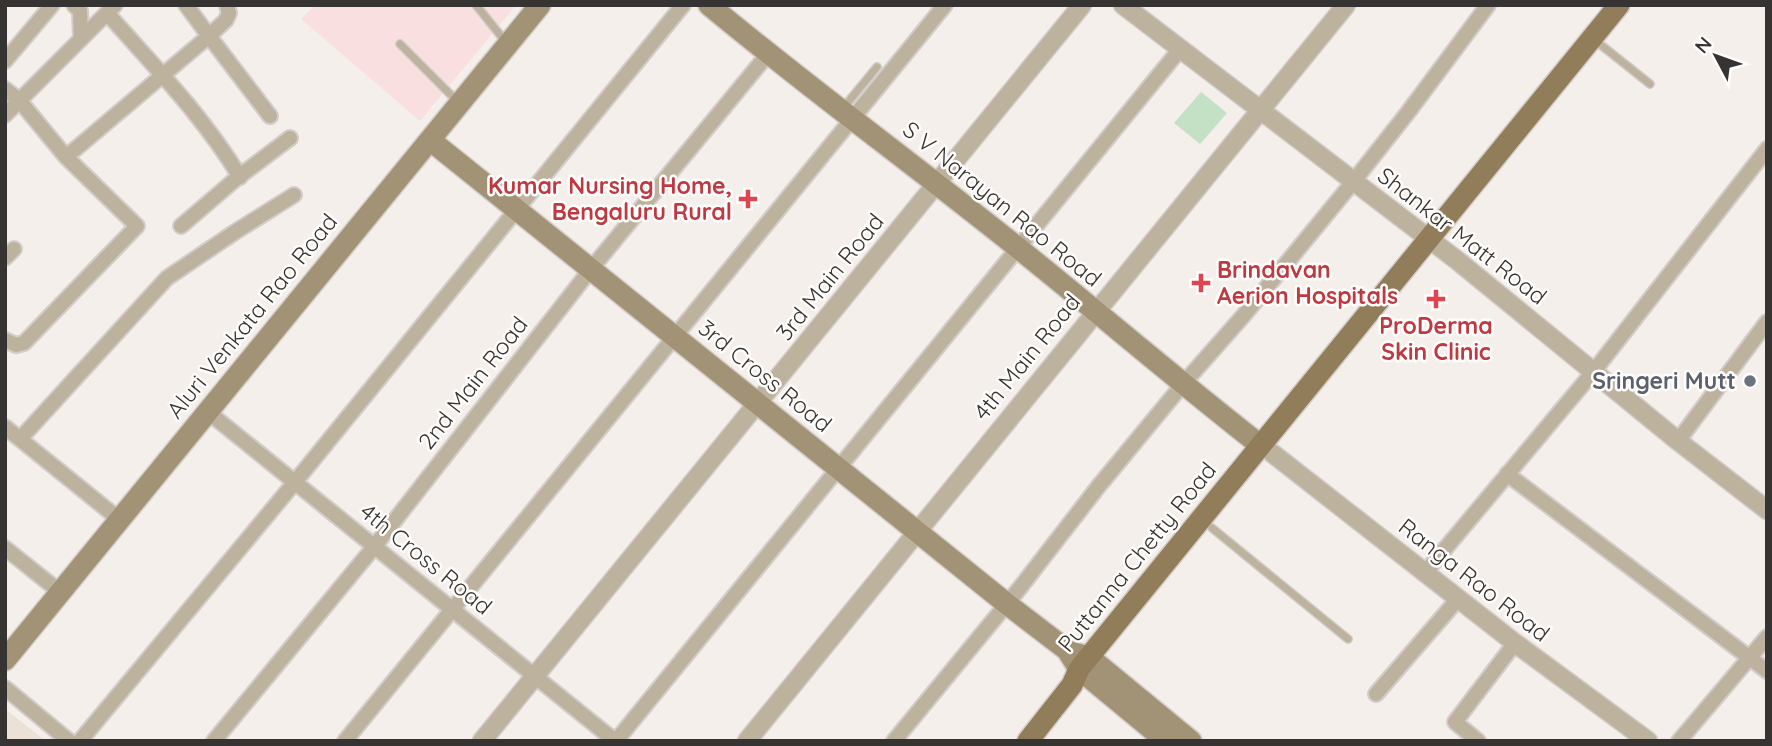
<svg xmlns="http://www.w3.org/2000/svg" width="1772" height="746" viewBox="0 0 1772 746" font-family="Quicksand,sans-serif">
	<style>
		.built { fill: #ebe1d7 }
		.industrial { fill: #fadfe0 }
		.green { fill: #c4e0c5 }
		.lines { fill: none; stroke-linecap: round; stroke-linejoin: round }
		.service-casing { stroke: #d2cdc9; stroke-width: 10 }
		.minor-casing { stroke: #d2cdc9; stroke-width: 18 }
		.tertiary-casing { stroke: #d2cdc9; stroke-width: 21 }
		.secondary-casing { stroke: #d2cdc9; stroke-width: 24 }
		.primary-casing { stroke: #d2cdc9; stroke-width: 24 }
		.service { stroke: #bdb29e; stroke-width: 7 }
		.minor { stroke: #bdb29e; stroke-width: 14 }
		.tertiary { stroke: #bdb29e; stroke-width: 18 }
		.secondary { stroke: #a39376; stroke-width: 21 }
		.primary { stroke: #917d59; stroke-width: 21 }
		.health-dot { fill: #e0444e; stroke: #fffdfb; stroke-width: 2.5 }
		.worship-dot { fill: #6b7280; stroke: #fffdfb; stroke-width: 2.5 }
		.labels { text-anchor: middle; stroke-width: 5; stroke-linejoin: round; paint-order: stroke }
		.health-label { font-size: 23px; font-weight: bold; fill: #be3a42; stroke: #fffdfb; text-anchor: end }
		.street-label { font-size: 23px; fill: #363432; stroke: #fffdfb }
		.worship-label { font-size: 23px; font-weight: bold; fill: #5b616d; stroke: #fffdfb; text-anchor: end }
	</style>
	<rect width="100%" height="100%" fill="#f4efea"/>
	<path class="built" d="M5,709l41,32h-41z"/>
	<path class="industrial" d="M315,5h201l-96,116 -119,-102z"/>
	<path class="green" d="M1201,92l26,21 -27,31 -26,-21z"/>
	<g class="lines">
		<defs>
			<path id="service" d="M476,5l29,36
				M400,44l57,57
				M1601,45l49,39
				M844,107l33,-40
				M1212,528l136,111"/>
			<path id="minor" d="M74,5l6,6 1,28
				M227,5l2,8 -3,7 -17,16 61,80
				M107,13c46,52 97,104 133,164
				M5,61l47,-56
				M5,89l14,11 47,57 71,69 -113,117 -8,2 -11,-5
				M5,115l110,-110
				M66,157l143,-121 -23,-31
				M181,226l56,-48 53,-40
				M5,258l9,-9
				M208,412l407,329
				M5,427l115,93
				M20,439l147,-161 68,-46 59,-37
				M1678,441l89,-119
				M1507,474l260,197
				M5,548l55,44
				M1424,574l170,-203 173,-222
				M5,688l64,53
				M1376,694l82,-95
				M80,741l215,-259 388,-477
				M214,741l160,-194 217,-278 177,-215
				M345,741l600,-736
				M616,741l565,-693
				M894,741l125,-152 79,-102 85,-103 61,-69 109,-133 56,-71 79,-106
				M1478,741l-23,-19 60,-79
				M1679,741l88,-104"/>
			<path id="tertiary" d="M1123,5l335,256 220,180 89,69
				M1272,453l243,190 133,98
				M482,741l600,-736
				M747,741l599,-736"/>
			<path id="secondary" d="M709,5c101,84 207,161 309,243 81,65 160,133 242,197
				M430,140l577,464 60,46 12,19 87,72
				M1071,652l18,5 102,84
				M5,660l535,-655"/>
			<path id="primary" d="M1028,741l44,-56 7,-16 540,-664"/>
		</defs>
		<use href="#service" class="service-casing"/>
		<use href="#minor" class="minor-casing"/>
		<use href="#tertiary" class="tertiary-casing"/>
		<use href="#secondary" class="secondary-casing"/>
		<use href="#primary" class="primary-casing"/>
		<use href="#service" class="service"/>
		<use href="#minor" class="minor"/>
		<use href="#tertiary" class="tertiary"/>
		<use href="#secondary" class="secondary"/>
		<use href="#primary" class="primary"/>
	</g>
	<g class="health-dot">
		<path d="M744.5 188.5h7v7h7v7h-7v7h-7v-7h-7v-7h7z"/>
		<path d="M1197.5 272.5h7v7h7v7h-7v7h-7v-7h-7v-7h7z"/>
		<path d="M1432.5 288.5h7v7h7v7h-7v7h-7v-7h-7v-7h7z"/>
	</g>
	<circle class="worship-dot" cx="1750" cy="381" r="7"/>
	<g class="labels">
		<g class="health-label">
			<text x="732" y="194">Kumar Nursing Home,<tspan x="732" dy="26">Bengaluru Rural</tspan></text>
			<text x="1217" y="278" text-anchor="start">Brindavan<tspan x="1217" dy="26">Aerion Hospitals</tspan></text>
			<text x="1436" y="334" text-anchor="middle">ProDerma<tspan x="1436" dy="26">Skin Clinic</tspan></text>
		</g>
		<g class="street-label">
			<text transform="translate(1002 204) rotate(39)" y="8">S V Narayan Rao Road</text>
			<text transform="translate(1462 236) rotate(38)" y="8">Shankar Matt Road</text>
			<text transform="translate(830 277) rotate(-51)" y="8">3rd Main Road</text>
			<text transform="translate(252 316) rotate(-51)" y="8">Aluri Venkata Rao Road</text>
			<text transform="translate(1027 357) rotate(-51)" y="8">4th Main Road</text>
			<text transform="translate(765 376) rotate(39)" y="8">3rd Cross Road</text>
			<text transform="translate(473 383) rotate(-52)" y="8">2nd Main Road</text>
			<text transform="translate(1137 557) rotate(-51)" y="8">Puttanna Chetty Road</text>
			<text transform="translate(426 559) rotate(39)" y="8">4th Cross Road</text>
			<text transform="translate(1474 580) rotate(38)" y="8">Ranga Rao Road</text>
		</g>
		<g class="worship-label">
			<text x="1736" y="389">Sringeri Mutt</text>
		</g>
	</g>
	<rect width="1772" height="746" fill="none" stroke="#363432" stroke-width="14"/>
	<g transform="translate(1716 56) rotate(311)" stroke="#fffdfb" stroke-width="5" paint-order="stroke">
	<path d="M0-5L12 26L0 18L-12 26Z" fill="#363432"/>
	<text y="-10" font-size="19" font-weight="bold" text-anchor="middle" fill="#363432">N</text>
	</g>
</svg>
